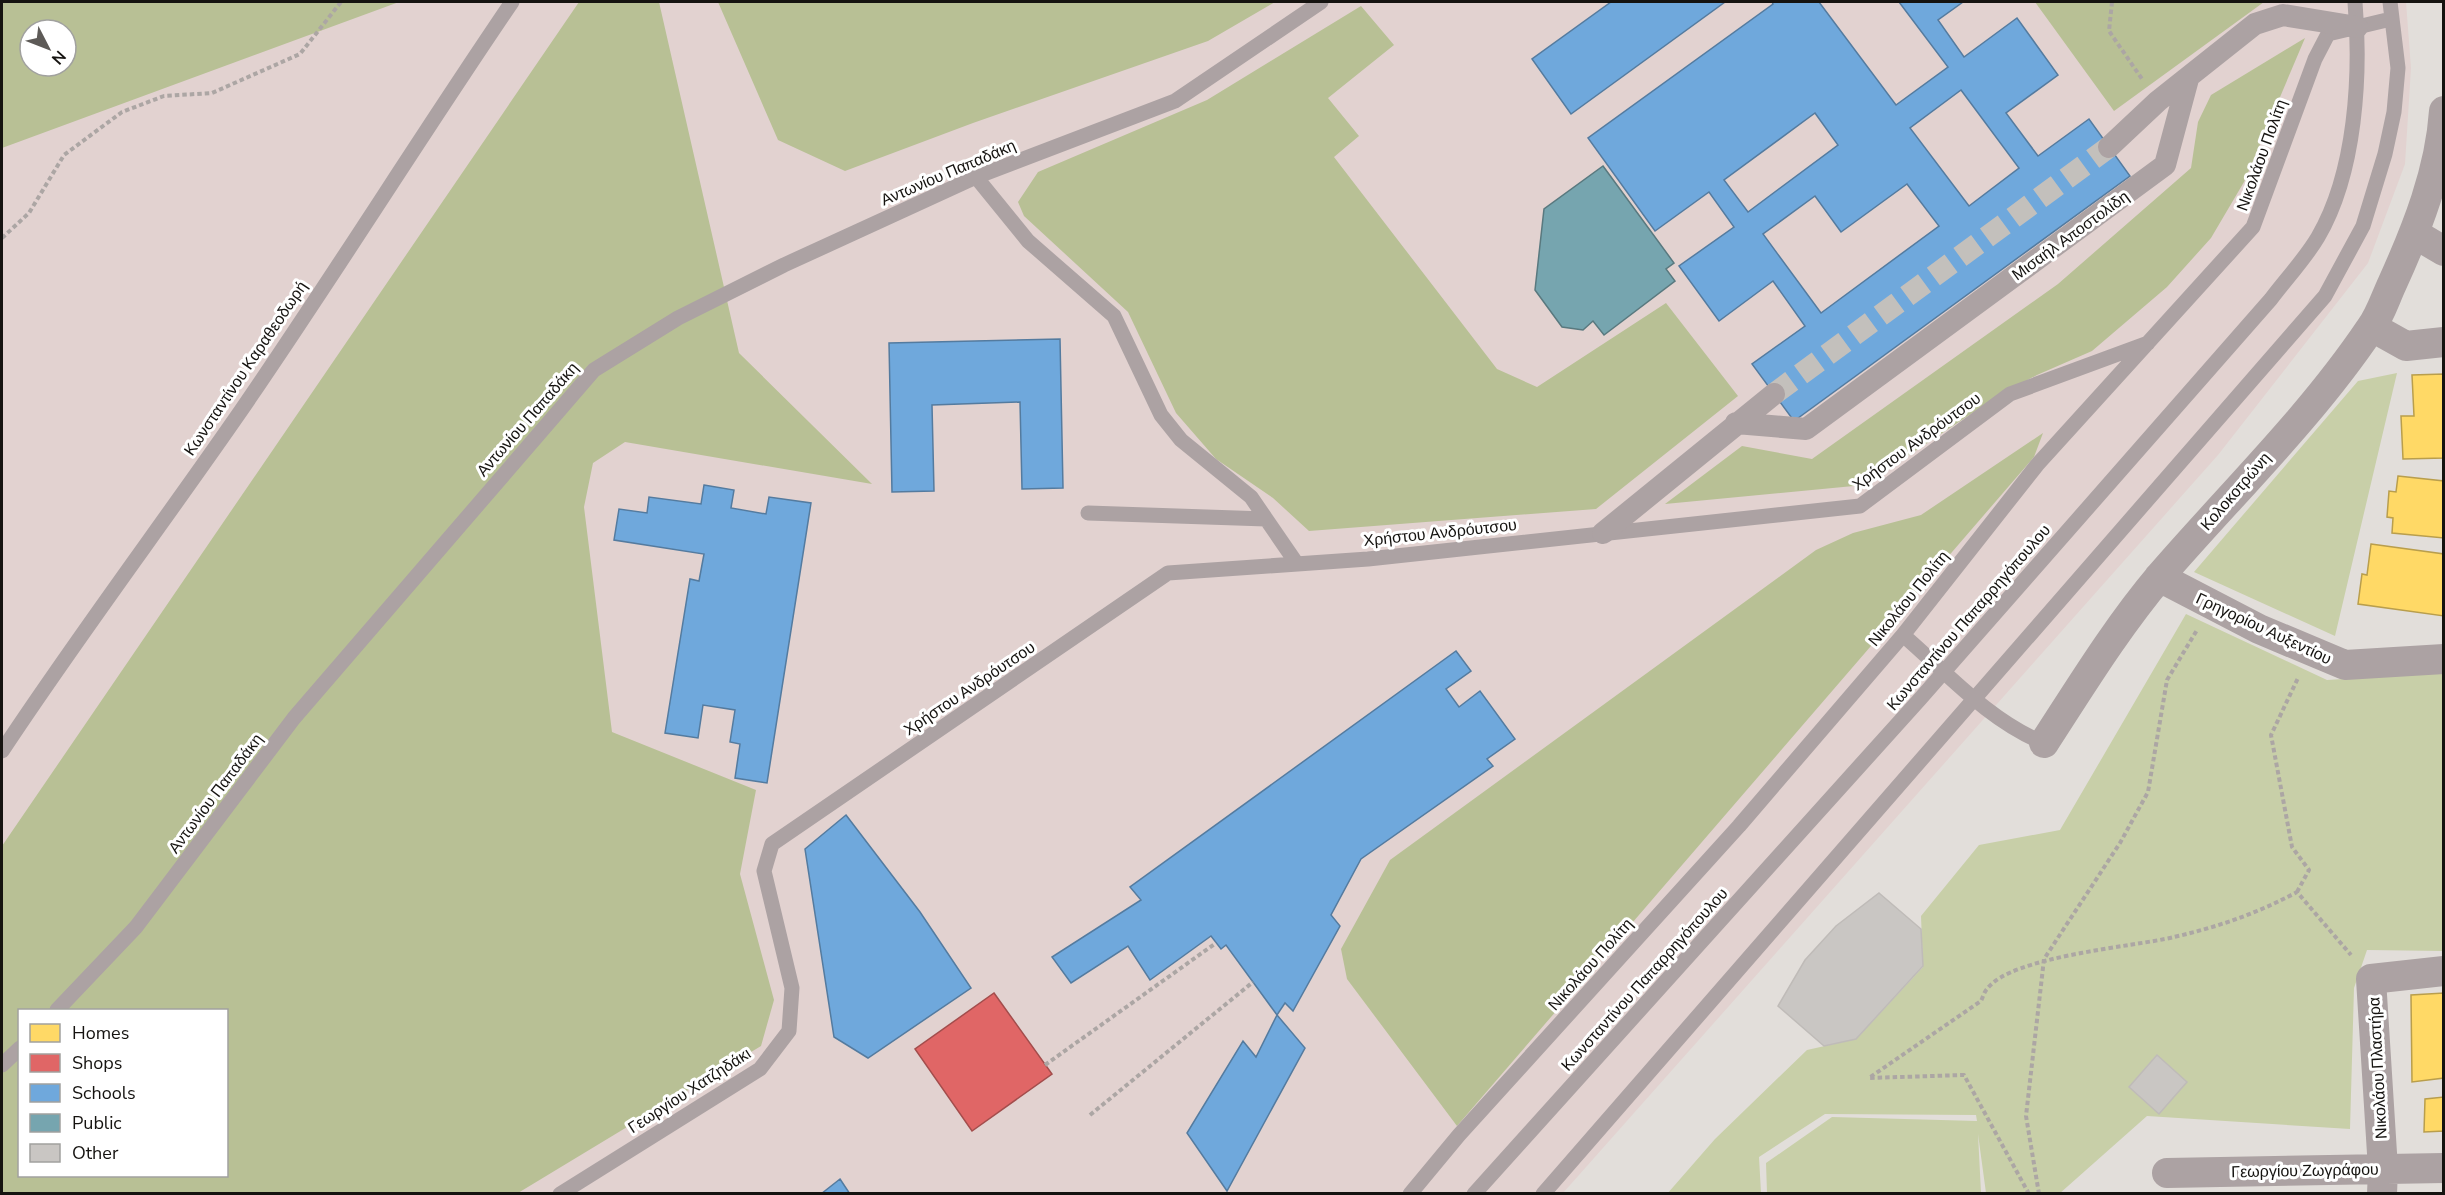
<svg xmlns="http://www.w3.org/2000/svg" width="2445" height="1195" viewBox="0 0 2445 1195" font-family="'Nunito Sans',sans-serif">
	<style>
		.education { fill: #e2d2d0; fill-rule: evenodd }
		.green { fill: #c8cfa8 }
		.forest { fill: #b8c095; fill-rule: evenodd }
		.homes { fill: #ffd966; stroke: #b99e4c; stroke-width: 1.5 }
		.shops { fill: #e06666; stroke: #a34d4c; stroke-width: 1.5 }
		.schools { fill: #6fa8dc; stroke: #547b9f; stroke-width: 1.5; fill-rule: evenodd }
		.public { fill: #76a5af; stroke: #59797f; stroke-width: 1.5 }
		.building { fill: #c9c6c3; stroke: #bfbbb8; stroke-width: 1.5 }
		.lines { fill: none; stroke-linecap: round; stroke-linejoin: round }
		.pedestrian-tunnel { stroke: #c3c0bc; stroke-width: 22; stroke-dasharray: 22 11; stroke-linecap: butt }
		.path { stroke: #aca6a4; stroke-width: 4; stroke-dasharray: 4.5 3; stroke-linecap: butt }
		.service { stroke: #aca2a3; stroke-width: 15 }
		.pedestrian { stroke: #aca2a3; stroke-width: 22 }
		.minor { stroke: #aca2a3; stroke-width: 30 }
		.labels { text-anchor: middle; stroke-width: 6; stroke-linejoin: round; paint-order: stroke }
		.street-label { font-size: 16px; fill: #151310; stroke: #fff }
	</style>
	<rect width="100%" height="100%" fill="#e2deda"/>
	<path class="education" d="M2,2h2404l5,66 -6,96 -37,99 -150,192 -655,738 -1561,1zM30,30h36v36h-36zM20,1010h206v166h-206z"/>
	<path class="green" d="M2397,373l-62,263 -141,-64 164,-191z
		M2186,614l141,66 116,-7v278l-76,-1 -13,38 -4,141 -203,-13 -88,78 -73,-1 -8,-59 3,59h-214l-1,-30 66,-46 145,4 -1,-6 -151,-1 -66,43 2,36 -94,1 48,-55 92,-89 49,-11 67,-72 -2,-51 58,-71 81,-15z"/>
	<path class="forest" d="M2,2h397l-397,146zM30,30h36v36h-36z
		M579,2h80l80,351 133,131 -247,-42 -32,21 -9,44 28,225 144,58 -16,84 34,126 -13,46 -243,147 -516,1v-348zM20,1010h206v166h-206z
		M718,2h557l-67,39 -235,82 -128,48 -67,-31z
		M2035,2h229l-150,109z
		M1361,6l33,39 -66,53 31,38 -25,21 163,212 40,18 129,-84 72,93 -142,113 -287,22 -36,-33 -57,-39 -40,-46 -48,-101 -104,-96 -6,-14 20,-30 169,-72z
		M2305,38l-61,144 -33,56 -44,49 -75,64 -55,24 -36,19 -137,91 -199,19 77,-58 70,13 246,-175 133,-116 7,-46 13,-27z
		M2043,433l-9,24 -577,669 -110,-147 -6,-30 49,-89 426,-310 37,-17 68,-18z"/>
	<path class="homes" d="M2444,374v84l-41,1 -2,-43h13l-2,-41z
		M2398,476l46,5v57l-52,-5 1,-15 -6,-1 2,-26 7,1z
		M2371,544l73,10v62l-86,-12 4,-30 5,1z
		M2444,993v85l-32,4 -1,-87z
		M2444,1097v34l-20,1 1,-33z"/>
	<path class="shops" d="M994,993l58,81 -80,57 -57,-82z"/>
	<path class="schools" d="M1611,2h114l-154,112 -39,-55z
		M1772,2h47l77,103 52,-38 -49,-65h64l-25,18 26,37 53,-39 41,57 -52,38 32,43 51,-37 41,57 -336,245 -42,-57 53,-38 -32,-45 -54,40 -40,-55 55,-39 -25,-35 -54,39 -67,-93 185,-134zM1961,90l58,78 -50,38 -59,-78zM1815,113l23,32 -90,67 -24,-32zM1907,184l32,42 -118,87 -58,-79 52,-38 26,36z
		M1060,339l3,149 -41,1 -2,-87 -88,3 2,86 -42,1 -3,-149z
		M704,485l30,5 -3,18 35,6 3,-17 42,6 -44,280 -32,-5 5,-34 -10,-2 5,-32 -32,-5 -5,33 -33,-5 25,-154 9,2 5,-27 -90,-14 5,-31 28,4 2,-16 52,7z
		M1456,651l15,20 -25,18 13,18 21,-16 35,48 -28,20 6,7 -132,93 -30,56 9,11 -47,85 -8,-8 -8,12 -51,-70 -5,4 -10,-13 -61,44 -22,-34 -57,37 -19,-26 89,-57 -11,-13z
		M846,815l74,97 51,76 -103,70 -34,-21 -29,-188z
		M1277,1015l28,33 -78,143 -40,-58 56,-92 13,16z
		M840,1179l10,15h-29z"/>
	<path class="public" d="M1603,166l71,97 -8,6 9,12 -71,54 -11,-14 -10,9 -21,-3 -27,-37 9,-81z"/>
	<path class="building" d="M1879,893l42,36 2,37 -67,73 -32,7 -46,-40 27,-46 31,-34z
		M2157,1055l30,27 -28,32 -30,-27z"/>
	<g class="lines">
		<path class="pedestrian-tunnel" d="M1774,394l335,-247"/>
		<path class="path" d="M2112,2l-3,29 33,48
			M2,238l27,-25 35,-58 58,-43 42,-16 48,-3 88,-39 41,-52
			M2297,892l12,-22 -17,-23 -21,-112 27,-57
			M1045,1065l171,-122
			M1090,1115l163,-133
			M2029,1194l-65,-119 -95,3 112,-77c2,-4 3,-9 6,-12 24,-33 146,-42 187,-52 44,-10 84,-24 123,-45l54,63
			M2039,1194l-13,-78 18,-157 76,-116 28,-51 19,-112 30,-50"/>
		<path class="service" d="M976,177l52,64 86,75 47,99 20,25 70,57 46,67
			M1088,513l178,6
			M1903,635c44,38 86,86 141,108
			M2,751c76,-115 159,-225 238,-339 93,-135 180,-275 272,-410
			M57,1010l79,-83 158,-209 300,-348 84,-52 106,-53 192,-88 199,-76 146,-99
			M2,1065l18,-17
			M560,1194l200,-125 29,-38 3,-43 -28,-117 8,-27 396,-271 200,-14 492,-53 150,-112 138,-51
			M1410,1194l49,-59 280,-309 164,-191 134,-170 216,-238 62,-168 13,-25 63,-15
			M1474,1194l446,-495 351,-400c15,-20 34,-40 47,-62 38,-65 43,-162 37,-235
			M1543,1194l782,-898 38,-70 22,-72 9,-42 4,-44 -8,-66"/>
		<path class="pedestrian" d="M2109,147l49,-46 97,-77 28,-9 74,12
			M1736,423l70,6 359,-264 23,-86
			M1603,533l171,-139"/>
		<path class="minor" d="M2415,234l29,17
			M2372,327l34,19 38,-4
			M2159,577l100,52 86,36 99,-6
			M2044,743c37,-57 73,-116 117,-168 70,-81 149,-157 209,-246 10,-13 15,-30 22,-45 25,-55 48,-113 52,-173
			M2167,1173l277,-5
			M2382,1194l1,-25 -12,-190 73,-8"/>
	</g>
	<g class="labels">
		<g class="street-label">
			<text transform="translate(2261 155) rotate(-70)" y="6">Νικολάου Πολίτη</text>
			<text transform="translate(948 172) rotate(-23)" y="6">Αντωνίου Παπαδάκη</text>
			<text transform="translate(2070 235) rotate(-36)" y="6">Μισαήλ Αποστολίδη</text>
			<text transform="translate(245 368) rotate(-56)" y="6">Κωνσταντίνου Καραθεοδωρή</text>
			<text transform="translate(527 419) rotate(-49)" y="6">Αντωνίου Παπαδάκη</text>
			<text transform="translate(1916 441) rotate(-36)" y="6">Χρήστου Ανδρόυτσου</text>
			<text transform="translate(2235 491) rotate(-49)" y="6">Κολοκοτρώνη</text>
			<text transform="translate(1440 532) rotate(-6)" y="6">Χρήστου Ανδρόυτσου</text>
			<text transform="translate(1908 598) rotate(-51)" y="6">Νικολάου Πολίτη</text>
			<text transform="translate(1968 617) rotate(-49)" y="6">Κωνσταντίνου Παπαρρηγόπουλου</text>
			<text transform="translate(2264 628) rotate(25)" y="6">Γρηγορίου Αυξεντίου</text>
			<text transform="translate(969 688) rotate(-34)" y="6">Χρήστου Ανδρόυτσου</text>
			<text transform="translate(215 793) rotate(-53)" y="6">Αντωνίου Παπαδάκη</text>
			<text transform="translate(1590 964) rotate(-48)" y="6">Νικολάου Πολίτη</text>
			<text transform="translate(1644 979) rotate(-48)" y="6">Κωνσταντίνου Παπαρρηγόπουλου</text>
			<text transform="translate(2377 1068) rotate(-93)" y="6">Νικολάου Πλαστήρα</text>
			<text transform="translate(689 1090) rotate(-33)" y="6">Γεωργίου Χατζηδάκι</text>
			<text transform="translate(2305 1170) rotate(-1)" y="6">Γεωργίου Ζωγράφου</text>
		</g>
	</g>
	<rect width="2445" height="1195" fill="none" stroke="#151310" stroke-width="6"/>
	<rect x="18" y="1009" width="210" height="168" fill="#ffffff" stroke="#a1a19f" stroke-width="1.5"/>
	<rect x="30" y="1024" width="30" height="18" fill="#ffd966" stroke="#a1a19f" stroke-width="1.5"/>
	<text x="72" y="1039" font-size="18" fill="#151310">Homes</text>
	<rect x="30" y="1054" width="30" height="18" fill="#e06666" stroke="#a1a19f" stroke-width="1.5"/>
	<text x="72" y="1069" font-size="18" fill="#151310">Shops</text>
	<rect x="30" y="1084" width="30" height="18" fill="#6fa8dc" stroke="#a1a19f" stroke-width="1.5"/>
	<text x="72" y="1099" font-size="18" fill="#151310">Schools</text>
	<rect x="30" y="1114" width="30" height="18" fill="#76a5af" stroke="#a1a19f" stroke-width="1.5"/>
	<text x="72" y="1129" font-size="18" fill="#151310">Public</text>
	<rect x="30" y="1144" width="30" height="18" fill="#c9c6c3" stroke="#a1a19f" stroke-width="1.5"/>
	<text x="72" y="1159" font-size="18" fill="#151310">Other</text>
	<g transform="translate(48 48) rotate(132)"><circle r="28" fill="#ffffff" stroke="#a1a19f" stroke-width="1.5"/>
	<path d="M0-4.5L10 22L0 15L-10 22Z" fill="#5d5a57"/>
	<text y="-9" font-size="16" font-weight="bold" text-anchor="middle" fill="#151310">N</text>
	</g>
</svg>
